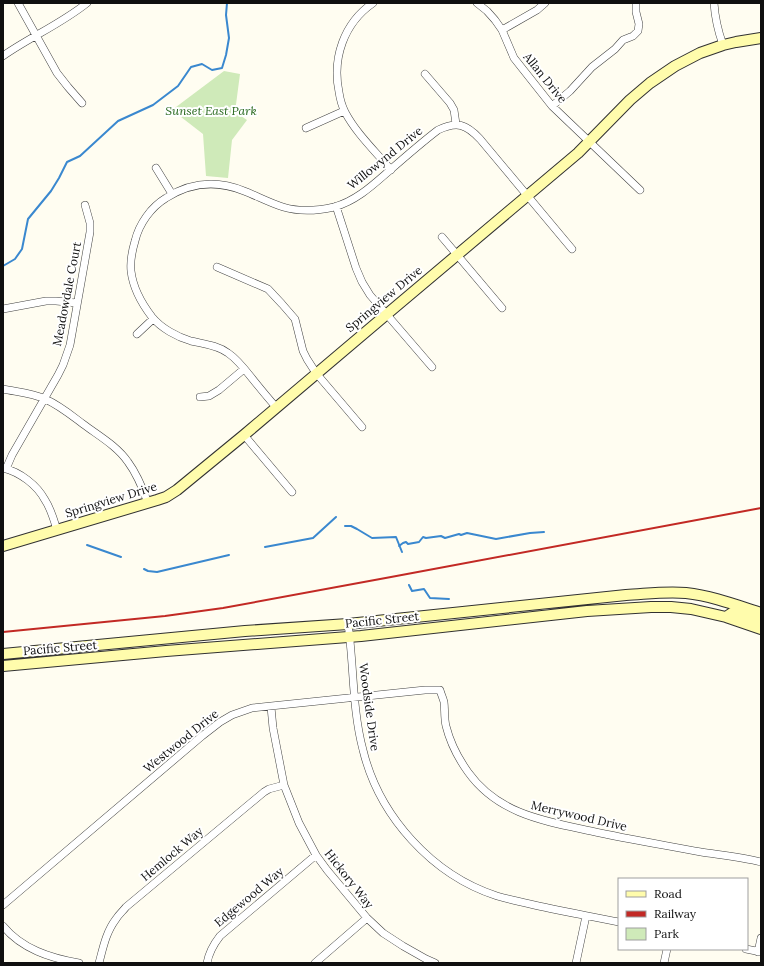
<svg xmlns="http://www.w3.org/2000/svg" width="764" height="966" viewBox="0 0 764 966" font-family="Lora,serif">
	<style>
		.green { fill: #cfeab9 }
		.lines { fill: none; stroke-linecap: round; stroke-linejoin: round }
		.stream { stroke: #3a88cf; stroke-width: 2 }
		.street-casing { stroke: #424242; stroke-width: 8 }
		.secondary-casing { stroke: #313131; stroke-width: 12 }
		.street { stroke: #fff; stroke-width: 7 }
		.secondary { stroke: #fffcac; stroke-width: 10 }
		.rail { stroke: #c22924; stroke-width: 2 }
		.labels { text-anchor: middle; stroke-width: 4; stroke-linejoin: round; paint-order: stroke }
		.street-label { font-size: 12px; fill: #0f0f0f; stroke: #fff }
		.park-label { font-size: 12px; font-style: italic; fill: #27681d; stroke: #fff }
	</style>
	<rect width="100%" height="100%" fill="#fffdf1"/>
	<path class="green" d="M224,71l16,3 -5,38 12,8 -15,20 -4,38 -22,-2 -3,-42 -31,-24z"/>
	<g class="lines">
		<path class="stream" d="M3,266l12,-7 7,-10 6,-30 23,-28 8,-13 8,-16 13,-6 38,-35 35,-16 25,-19 13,-19 11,-3 10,6 10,-2 4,-13 3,-17 -3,-23 1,-12
			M345,526h6l6,3 15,9 24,-1 6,15
			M87,545l34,12
			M399,546l4,-3 3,-1 2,2 11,-2 4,-5 3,1 15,-2 4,2 14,-4 2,1 6,-2 29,6 34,-6 14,-1
			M265,547l48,-9 23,-21
			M144,569l4,2 9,1 72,-17
			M409,585l3,6 12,-2 6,9 19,1"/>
		<defs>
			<path id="street" d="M18,3l39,70 11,14 14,16
				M373,3c-29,20 -41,55 -34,89 1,7 3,14 6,20 11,21 30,39 46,58
				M477,3l10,8 8,9 7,10 12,28 38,48 88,84
				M714,3c1,15 4,28 9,42
				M502,30l35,-20 8,-7
				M3,56c27,-19 58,-32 84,-53
				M425,74l25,29 4,7 2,14
				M552,106l18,-15 22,-24 23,-18 8,-9 10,-4 5,-5 1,-7 -3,-12v-9
				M306,128l38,-17
				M156,168l16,26
				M336,206l20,62 6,14 8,13 62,72
				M442,237l60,71
				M217,267l51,22 14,15 13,15 8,32 4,8 9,14 46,54
				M3,309l43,-8h10l21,2
				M137,334l16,-15
				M3,389c14,3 29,4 42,10 14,6 26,16 38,25 16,12 34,22 45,38 9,12 15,27 20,41
				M200,397l9,-1 10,-6 25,-21
				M276,407c-9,-10 -17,-20 -25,-30 -7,-9 -14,-18 -23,-24 -11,-8 -25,-9 -37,-12 -14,-4 -30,-13 -39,-24 -10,-13 -19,-29 -21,-46 -1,-10 1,-20 4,-30 4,-17 16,-34 31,-43 25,-16 51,-18 78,-7 13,5 26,12 39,16 17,5 34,4 51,0 22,-6 39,-22 55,-36 16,-14 32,-28 49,-41 19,-9 28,-6 42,9l92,110
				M244,435l48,57
				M3,468c17,4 34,17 42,32 6,9 9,20 12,30
				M6,469l6,-14 46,-80 5,-10 7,-20 20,-113v-9l-5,-18
				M348,624c6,41 4,85 15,126 16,66 69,125 134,146 17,5 34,8 51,12 23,5 47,9 71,14
				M271,707l2,21 11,57 15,38 17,32 11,15 40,48 16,15 20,13 23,13 9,4
				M3,905l199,-169 18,-14 12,-7 20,-7 173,-18h15c1,4 3,8 4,12 1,7 0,16 2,24 4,16 12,32 22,46 30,42 76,49 123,59 36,8 73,14 110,21 20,3 41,5 60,10
				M3,926c19,23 47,32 76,37
				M746,949l15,3
				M758,952l3,-14
				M99,963c4,-15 7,-31 17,-44 3,-5 7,-8 10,-12l138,-115 5,-3 15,-4
				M207,963c2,-11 6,-18 13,-27l96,-81
				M315,963l52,-45
				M576,963l10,-47
				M664,963l3,-14"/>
			<path id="secondary" d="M3,546l154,-46 9,-3 11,-7 67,-55 143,-121 191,-161 52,-53 20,-17 25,-17 25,-13 23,-8 13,-3 25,-4
				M726,617l9,-6 26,11
				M3,654l242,-23 103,-7 278,-29c20,-1 40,-4 60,-2 26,3 50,12 75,20
				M3,666l163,-15 195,-15 226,-25 64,-4h20l20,2 35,8 35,12"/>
		</defs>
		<use href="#street" class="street-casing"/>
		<use href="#secondary" class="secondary-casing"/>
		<use href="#street" class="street"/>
		<use href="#secondary" class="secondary"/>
		<path class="rail" d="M3,632l162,-16 58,-8 168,-31 370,-69"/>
	</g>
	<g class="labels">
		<g class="street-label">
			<text transform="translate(545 78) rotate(51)" y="4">Allan Drive</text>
			<text transform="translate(385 158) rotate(-39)" y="4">Willowynd Drive</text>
			<text transform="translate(67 294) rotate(-79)" y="4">Meadowdale Court</text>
			<text transform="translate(384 299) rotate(-40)" y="4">Springview Drive</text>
			<text transform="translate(111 500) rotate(-17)" y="4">Springview Drive</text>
			<text transform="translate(382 620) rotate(-6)" y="4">Pacific Street</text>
			<text transform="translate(60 648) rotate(-5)" y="4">Pacific Street</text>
			<text transform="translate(369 707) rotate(82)" y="4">Woodside Drive</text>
			<text transform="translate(181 741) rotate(-39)" y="4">Westwood Drive</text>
			<text transform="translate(579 816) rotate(13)" y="4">Merrywood Drive</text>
			<text transform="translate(172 854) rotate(-40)" y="4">Hemlock Way</text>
			<text transform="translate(349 879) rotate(52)" y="4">Hickory Way</text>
			<text transform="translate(249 897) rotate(-40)" y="4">Edgewood Way</text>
		</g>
		<g class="park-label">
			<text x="211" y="115">Sunset East Park</text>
		</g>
	</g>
	<rect width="764" height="966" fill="none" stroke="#0f0f0f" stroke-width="8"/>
	<rect x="618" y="878" width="130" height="72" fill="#ffffff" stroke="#9f9f9f"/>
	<rect x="626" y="891" width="20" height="6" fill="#fffcac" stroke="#9f9f9f"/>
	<text x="654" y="898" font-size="12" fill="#0f0f0f">Road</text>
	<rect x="626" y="911" width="20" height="6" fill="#c22924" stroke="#9f9f9f"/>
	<text x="654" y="918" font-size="12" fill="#0f0f0f">Railway</text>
	<rect x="626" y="928" width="20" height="12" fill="#cfeab9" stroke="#9f9f9f"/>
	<text x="654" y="938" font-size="12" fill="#0f0f0f">Park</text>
</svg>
